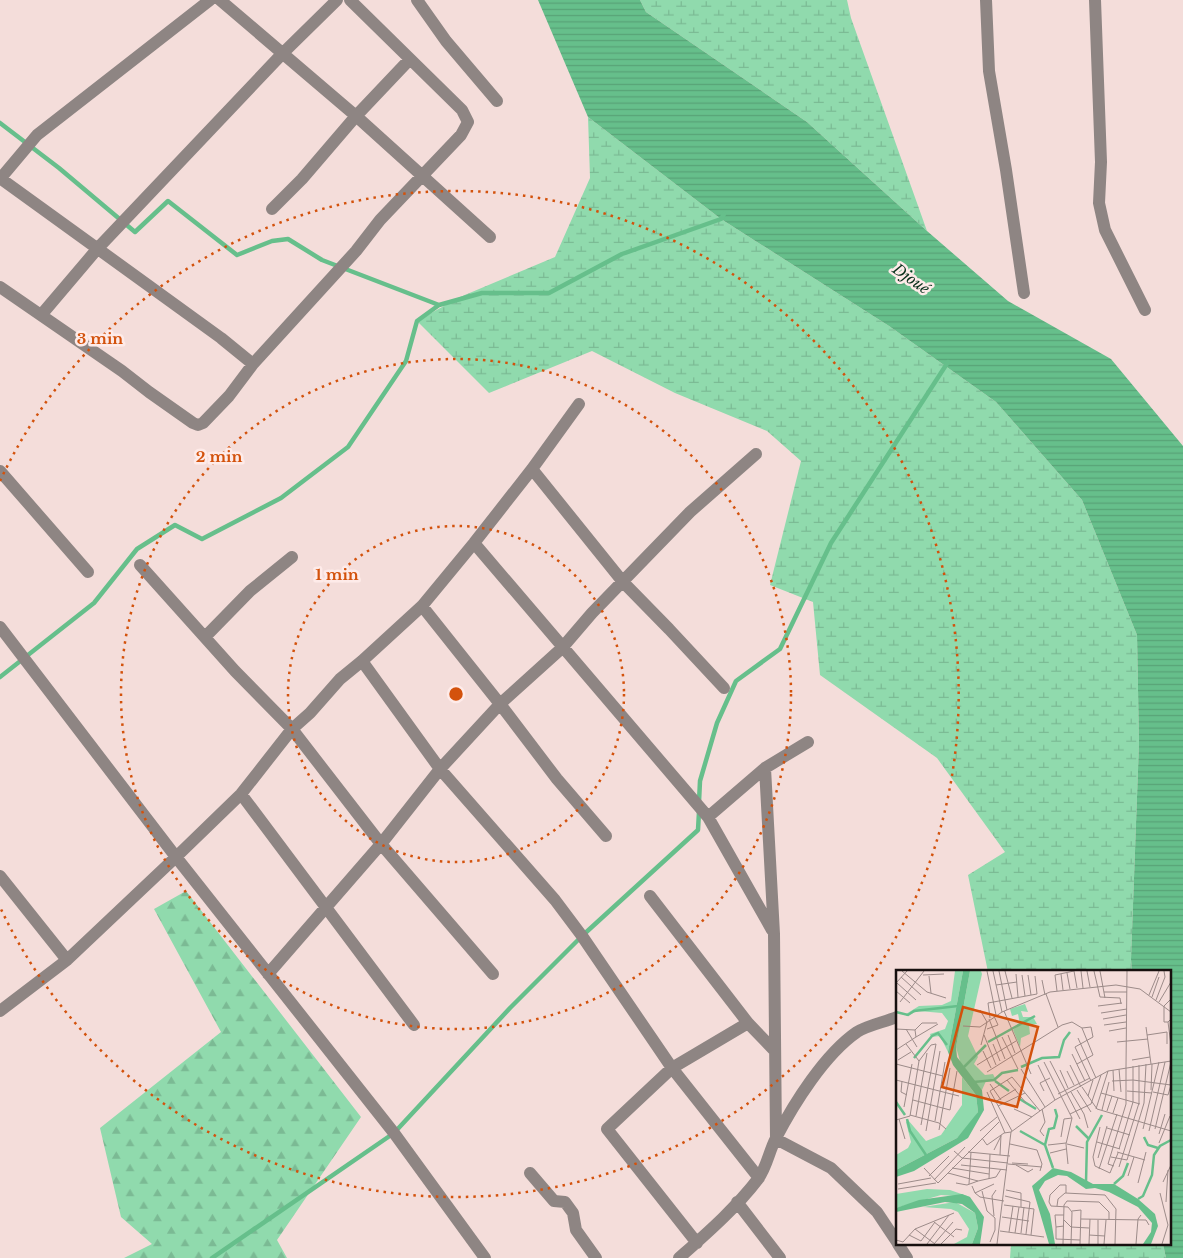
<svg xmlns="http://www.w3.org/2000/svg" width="1183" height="1258" viewBox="0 0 1183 1258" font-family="'Libre Baskerville',serif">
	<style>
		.forest { fill: url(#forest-firs) }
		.wetland { fill: url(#wetland-marsh) }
		.water { fill: url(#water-rules) }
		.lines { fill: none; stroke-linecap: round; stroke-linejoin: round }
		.stream { stroke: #66bf8b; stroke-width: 4.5 }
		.street { stroke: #8e8583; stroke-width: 12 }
		.ring { fill: none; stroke: #d3520c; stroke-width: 2.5; stroke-dasharray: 2.5 5 }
		.labels { text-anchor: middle; stroke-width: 5; stroke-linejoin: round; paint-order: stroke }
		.water-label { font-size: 15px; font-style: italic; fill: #0a321d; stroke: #feebe9 }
		.inset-river { fill: none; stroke: #66bf8b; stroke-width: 2.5 }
		.inset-road { fill: none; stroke: #9c8b89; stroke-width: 1 }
		.view { fill: #d3520c; fill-opacity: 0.15; stroke: #d3520c; stroke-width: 2.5 }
		.inset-edge { fill: none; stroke: #17100f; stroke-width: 2.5 }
		.centre { fill: #d3520c; stroke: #feebe9; stroke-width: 2.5 }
		.ring-label { font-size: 15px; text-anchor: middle; font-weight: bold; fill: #d3520c; stroke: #feebe9; stroke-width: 5; stroke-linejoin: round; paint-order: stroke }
	</style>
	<defs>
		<pattern id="forest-firs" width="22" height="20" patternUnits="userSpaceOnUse" patternTransform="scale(1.25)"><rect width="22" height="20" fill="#90daad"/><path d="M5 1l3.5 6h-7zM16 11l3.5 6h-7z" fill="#7bba94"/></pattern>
		<pattern id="wetland-marsh" width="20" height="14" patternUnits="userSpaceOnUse" patternTransform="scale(1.25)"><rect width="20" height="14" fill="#90daad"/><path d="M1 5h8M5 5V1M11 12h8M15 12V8" fill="none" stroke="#7bba94"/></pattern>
		<pattern id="water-rules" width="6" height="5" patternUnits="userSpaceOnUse" patternTransform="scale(1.25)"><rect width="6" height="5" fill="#66bf8b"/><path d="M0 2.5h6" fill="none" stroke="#58a377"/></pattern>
	</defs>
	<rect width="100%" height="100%" fill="#f4ddda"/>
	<path class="forest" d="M186,891l175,226 -84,123 10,18h-163l28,-14 -31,-27 -21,-89 121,-96 -67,-123z"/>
	<path class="wetland" d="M640,0h207l4,18 76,213 -120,-109 -161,-110z
		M588,117l133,102 168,107 107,76 86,98 55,135 2,108 -8,216 1,13h-144l-20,-97 37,-23 -68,-94 -117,-83 -7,-73 -43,-17 31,-124 -34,-30 -92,-38 -83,-42 -103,42 -72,-72 43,-24 95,-40 35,-79z
		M1011,1244h152l3,14h-156z"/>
	<path class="water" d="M538,0h102l6,12 161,110 120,109 81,70 103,58 72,87v812h-17l-3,-14h6v-272h-37l-1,-13 8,-216 -2,-108 -55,-135 -86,-98 -107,-76 -168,-107 -133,-102z"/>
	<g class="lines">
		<path class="stream" d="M0,123l59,45 76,64 33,-31 69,54 35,-14 16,-2 34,21 117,45
			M0,677l94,-74 43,-54 38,-24 27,14 79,-41 67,-51 58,-86 11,-40 22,-16 43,-12h67l73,-39 99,-35 3,-5
			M699,802l1,-21 17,-58 19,-42 44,-32 51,-106 117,-181
			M212,1258l182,-125 116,-125 72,-72 116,-106 1,-18"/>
		<path class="street" d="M220,0l136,116 134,121
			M417,0l29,41 51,60
			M986,0l3,71 17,99 18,123
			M1095,0l6,162 -2,41 6,27 40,80
			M0,178l221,160 32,26
			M0,179l37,-44 173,-135
			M272,209l30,-30 54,-63 54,-57
			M0,287l122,84 27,21 44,31 5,2 5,-2 26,-27 24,-32 103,-113 24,-31 81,-85 7,-13 -6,-12 -112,-110
			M42,314l56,-66 184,-194 55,-54
			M532,469l91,113 46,47 55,59
			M0,471l88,101
			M474,543l234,274 64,113
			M140,565l95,106 57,58 89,115 112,130
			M422,606l78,98 57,75 49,57
			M0,627l176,230 218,276 91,125
			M205,637l45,-46 42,-34
			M362,661l78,108 115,131 27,36 90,132 87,110
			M765,768l9,166 2,205 55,29 46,44 20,30
			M241,794l173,231
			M708,817l57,-49 43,-26
			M0,876l67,84
			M650,896l98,127 26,27
			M268,974l113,-130 59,-75 60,-65 62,-56 30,-35 98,-101 66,-58
			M0,1011l67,-51 109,-103 65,-63 51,-65 18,-16 30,-34 22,-18 60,-55 52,-63 58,-74 47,-65
			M530,1173l24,28 11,1 8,11 3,17 20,28
			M737,1202l43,56
			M697,1243l-90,-114 65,-61 76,-45
			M898,1244l9,14
			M679,1258c27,-24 57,-50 79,-79 9,-12 11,-28 18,-41 18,-35 49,-84 81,-106 11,-7 28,-10 40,-15"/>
	</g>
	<g class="ring">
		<circle cx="456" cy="694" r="168"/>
		<circle cx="456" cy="694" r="335"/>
		<path d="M0 481A503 503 0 1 1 0 907"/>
	</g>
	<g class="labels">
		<g class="water-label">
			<text transform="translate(911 279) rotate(35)" y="5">Djoué</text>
		</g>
	</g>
	<g transform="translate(896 970)">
		<rect width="275" height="275" fill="#f4ddda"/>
		<path d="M129,34l3,8 -7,-1 2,6h10l4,7 -8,1 1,9 -9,4 -1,9 -7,-17 7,-6 -2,-10 -6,2 -2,-7z" fill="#90daad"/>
		<path d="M59,1h8l-15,81 -8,-16 -9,1 -1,-3 15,-5 3,-8 -6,-8 -24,-2 -12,5v-2l13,-8 23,-1 9,-4zM74,1h11l1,3 -14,62 10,21 -4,7 11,11 8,-1 3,6 -10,1 -4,9 -21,-25 -5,-18zM66,107l14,18 2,17 -5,8 -16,18 -61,32v-15l12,-7 3,-6 -5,-20 2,-2 18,21 15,-6 21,-30zM31,219l23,1 20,7 -29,-2 -45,13v-14zM59,232l20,11 3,15 -6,16h-18l13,-7 2,-8 -11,-17 -7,-3 -28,-2z" fill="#90daad"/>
		<path d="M67,1h7l-14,76 1,10 25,33 2,20 -16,28 -54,33 -18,6v-7l61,-32 21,-26 -2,-17 -23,-30 -5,-13zM157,198l18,4 22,12h21l24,15 17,15 3,12 -7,18h-8l8,-12 1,-9 -14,-16 -29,-15 -14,-4 -9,1 -19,-13 -9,-1 -13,6 -6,9 11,24 5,30h-6l-17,-58zM66,224l8,3 14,20 -4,27h-8l6,-16 -3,-15 -13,-9 -17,-2 -49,10v-4l23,-8z" fill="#66bf8b"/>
		<path class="inset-river" d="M0,42l12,3 6,-4 44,-5M92,72l47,-26M18,88l18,-22 6,-3 9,12M125,97l21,-9 17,-1 5,-17 6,-8M67,98l23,-23M99,111l14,10M78,112l20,-2 8,-7 16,-3M122,128l18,11M0,132l9,13M11,149l3,12 16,24M180,156l13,13M124,161l25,14M248,167l4,8 10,3M157,198l-8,-23 4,-16 5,-1 3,-12 -2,-7M190,212l1,-40 15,-27M218,214l9,-8 5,-13M242,229l5,-3 9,-21 2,-20 6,-9 11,-6"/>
		<path class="inset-road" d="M6,1l25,21 19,6M91,1l9,44M97,1l9,41M103,1l8,39M109,1l7,27M178,1l3,17M185,1l2,17M191,1l3,16M198,1l6,26 20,1 1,6M204,1l5,27M171,3l3,16M120,4l2,23M165,4l2,16M27,5l21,-1M126,5l3,21M132,5l3,20M33,6l2,17M139,6l2,18M5,7l20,18M146,10l3,15M0,13l11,-12M1,13l19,17M100,15l21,-3M0,21l14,12M161,21l-2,-16 19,-4M208,22h23M150,24l12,33M253,25l10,-24M256,27l7,-20M260,30l9,-23 -1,-6M4,32l24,-31M263,32l12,-20M202,36l24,-3M84,40l7,12 -6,23M108,41l27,63M205,43l26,-4M94,48l-2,-15 49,-9M93,49l16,40M207,49l23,-4M275,49l-3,3 3,23M272,52h-4v-16l7,-7M208,55l22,-3M67,56l17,1 22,-15 48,-20 66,-7 24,4 31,23M250,57l5,37M186,58l9,-1 2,10 -18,10 16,34M0,59l19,1M10,59l11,18M91,59l11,-4 -4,-9M213,61l17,-3M88,65l12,30M112,65l7,18M251,65l20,-3v12M20,67l22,-13M106,67l16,32M182,68l18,40M221,72l31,-3M10,74l13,17M97,74l7,17M0,80l20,-13 -1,-7 7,-7h15M87,81l8,17M176,84l13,27M2,90l13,-8M236,90l18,-3M154,91l30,58M148,92l28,56 -6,26 2,20M0,94l47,12M81,95l39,-24M142,95l17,35M174,95l11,22M230,97l1,-96M125,99l24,38M223,99l2,23M164,100l8,18M217,100l1,21M171,101l7,14M91,102l75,-47 10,-3 10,6 11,27 -16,9M0,109v-29M0,110l63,16M111,110l19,23M6,111l-1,11 6,3M216,111l21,-1 38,5M94,114l11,16M186,117l15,22 74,22M181,120l14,22M255,120l1,-26M148,121l-4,-8 10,-5M231,121l25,2M91,122l18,41M175,122l13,22 4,14M257,122l15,3 3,-10M205,123l39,11M162,124l32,-16M192,126l5,-16M17,130l37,10 7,-39M99,132l21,-13M102,136l27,-13M8,137l8,-43M118,139l18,8M146,139l3,13 -5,9 4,5M200,139l12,-38M206,140l7,-28M211,141l5,-15M217,143l5,-15M174,144l21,-10 10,-29M14,145l29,8 7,6M20,146l11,-63M3,149l6,20M0,150l14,-4 9,-55 12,-16 5,-1M39,151l10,-59M25,155l15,-81M204,157l-7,30 2,9 15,7 8,-20M211,158l23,7M247,159l16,-67M259,159l16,-67M43,160l11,-62M30,161l14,-80M84,161l17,-14M116,161l-22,-40 22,-14 28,34M253,161l16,-69M263,164l6,-20M165,167l3,-18 8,-1M86,168l5,7 17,-12 7,-1M201,172l23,7M263,173l11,-27M114,174l27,6 5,14 -2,7M171,174l17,4M152,175l18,-2M223,179l14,-47v-36M98,180l7,-14M58,181l8,7 46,5M72,182l42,4M221,182l28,8M154,183l16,-4M104,185l1,-20M215,187l16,3 17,-57 2,-39M202,188l9,-32M116,193l16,1M112,194l34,3M65,195l46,5M120,195l12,7 5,-3M218,196l-6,-2 18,-60v-37M223,197l20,-64v-38M28,198l14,15 61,-61M56,198l37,6M203,199l18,-55M52,203l30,8 18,-4 5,-8M33,206l20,-20M232,206l6,-19M93,209l1,-25M38,210l31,-33M267,212l8,-17M60,213l11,2 11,-4M242,213l8,-31M2,214l33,-6M73,214l2,-32M76,216l3,7 19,-9M2,219l38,-6M110,220l15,3v14M86,221l5,20 8,7v12l-5,12M79,223l5,4 24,4M170,223v-8h-6l-10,10 -1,7 2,4 17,1 4,5 -1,32M264,223l8,32 -6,19M109,226l25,6 -4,32M270,232l2,-32M108,235l30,4 -3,26M161,236l1,-7 7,-6 40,2 11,14 -1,35M176,241l9,-1 -1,34M98,246l-2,-20 4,-6M106,247l27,4M185,249l65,1 3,5M168,250l7,7 18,1M38,252l20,15M168,256l-8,1v12l24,1M160,257l-1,-12h9M19,259l20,15M104,261l44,6M113,262l4,-26M119,263l4,-26M125,263l3,-26M13,265l12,6 14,-19M193,265l16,1M0,270l7,2 12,-13 39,-16M31,274l22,-29M38,274l19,-22M45,274l15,-15 6,1M101,274l14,-112 44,-32 53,-29 63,-10M167,274l1,-39 3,-4 32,1 10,10v8M193,274l1,-25M202,274v-24M208,274l2,-24M240,274l2,-25 3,-4"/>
		<path class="view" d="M67,37l75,20 -21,80 -75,-20z"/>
		<rect width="275" height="275" class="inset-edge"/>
	</g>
	<circle cx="456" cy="694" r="8" class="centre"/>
	<g class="ring-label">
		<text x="100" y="344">3 min</text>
		<text x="219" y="462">2 min</text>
		<text x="337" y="580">1 min</text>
	</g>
</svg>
